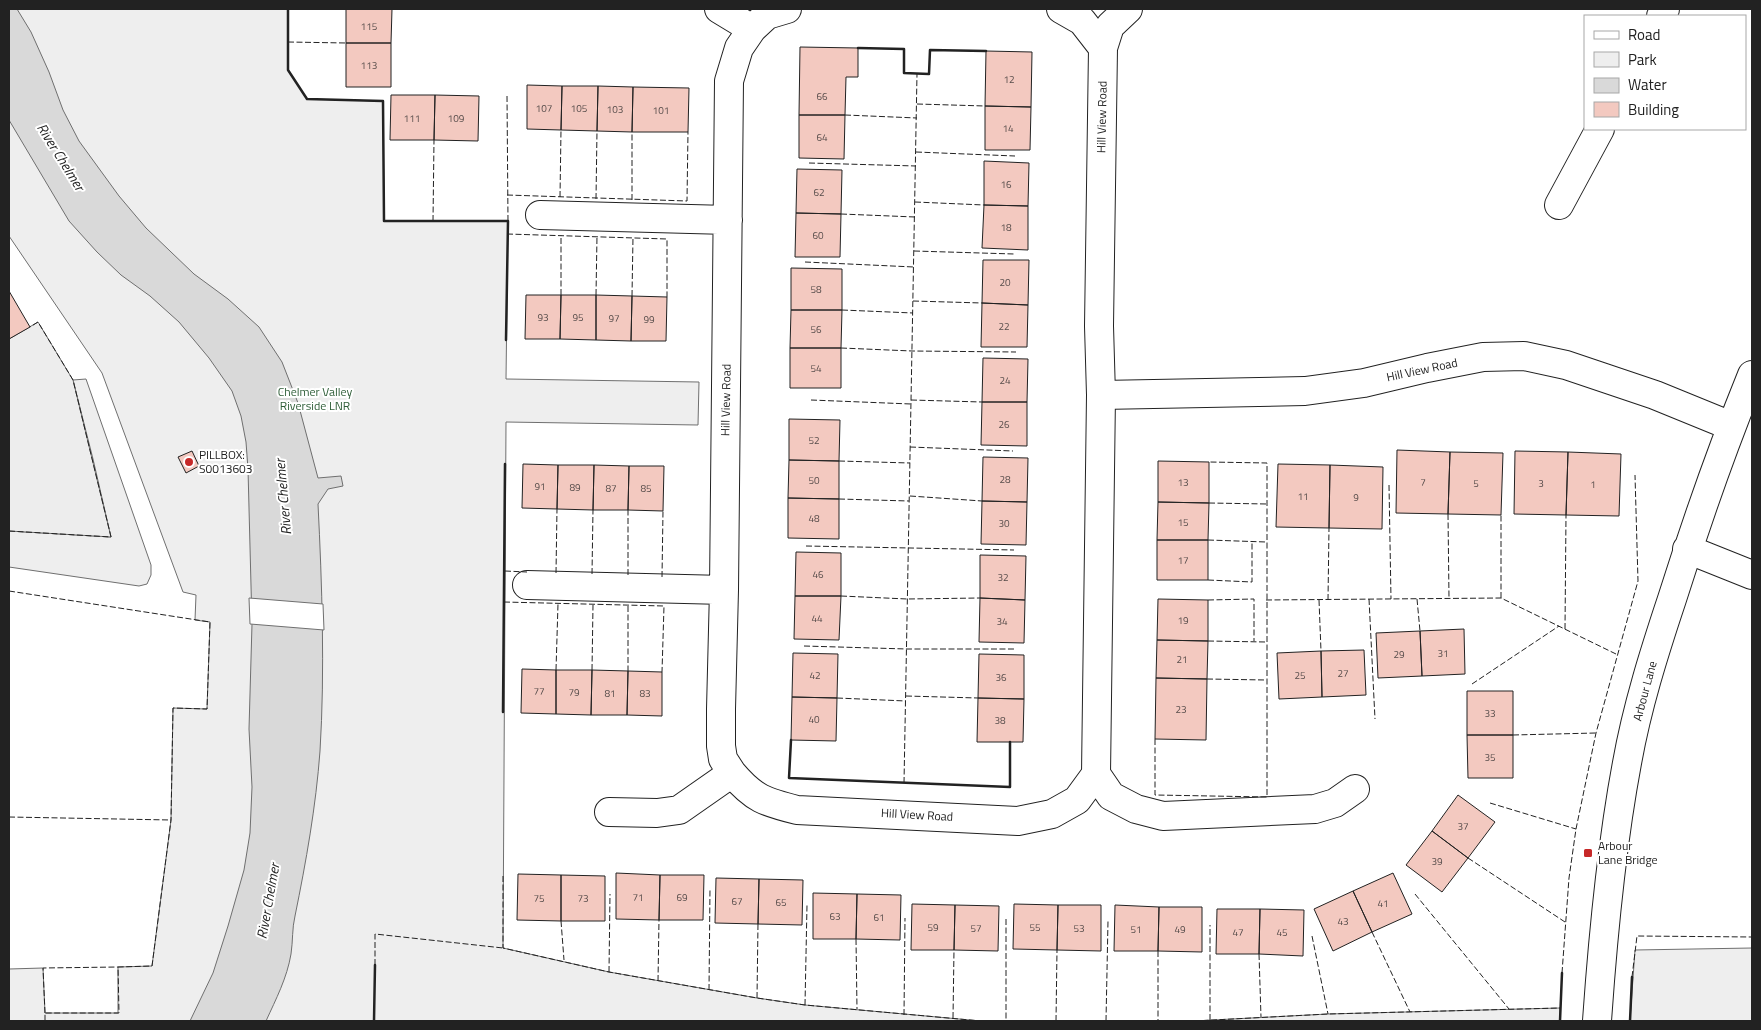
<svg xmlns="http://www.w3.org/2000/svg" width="1761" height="1030" viewBox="0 0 1761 1030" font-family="'Titillium Web',sans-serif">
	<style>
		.green { fill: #eee; stroke: #6f6f6f }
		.parking { fill: #ededed; stroke: #6f6f6f }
		.water { fill: #d9d9d9; stroke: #6f6f6f }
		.pier { fill: #fff; stroke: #6f6f6f }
		.building { fill: #f3c9c0; stroke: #222 }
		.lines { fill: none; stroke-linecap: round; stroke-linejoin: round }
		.minor-casing { stroke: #222; stroke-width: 30 }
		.minor { stroke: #fff; stroke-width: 28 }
		.fence { stroke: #222; stroke-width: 1; stroke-dasharray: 6 2.5; stroke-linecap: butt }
		.wall { stroke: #222; stroke-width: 2.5 }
		.poi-dot { fill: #c62828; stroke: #fff; stroke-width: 2 }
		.labels { text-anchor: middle; stroke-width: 4; stroke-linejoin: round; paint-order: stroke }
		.number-label { font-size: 10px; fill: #564c4a }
		.street-label { font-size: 12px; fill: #222; stroke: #fff }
		.park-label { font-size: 12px; fill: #2f5e38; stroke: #fff }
		.poi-label { font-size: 12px; fill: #222; stroke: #fff; text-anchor: start }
		.water-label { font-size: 14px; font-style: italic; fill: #222; stroke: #fff }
	</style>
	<rect width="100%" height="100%" fill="#fff"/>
	<path class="green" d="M9,9h279v61l19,29 76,2 1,120h124l-2,158 193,3 -1,43 -192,-3 -3,526 106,24 148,26 48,7 176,16h-972v-52l34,-1 2,45h73v-46l34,-1 19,-146 2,-112 34,1 3,-87 -15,-2 1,-25 -13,-3 -81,-219 -93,-137z
		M86,379l65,186v10l-4,9 -8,2 -130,-19v-36l102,6 -18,-78 -20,-79z
		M1752,948v73h-122l5,-71z
		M1560,1008v13h-366l134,-7z"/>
	<path class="parking" d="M38,322l35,58 38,157 -102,-6v-192z"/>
	<path class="water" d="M9,9h8l14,23 18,40 14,38 16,31 40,55 27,32 48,46 34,25 31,28 23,35 16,41 20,75 23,-2 2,10 -15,3 -10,15c4,80 7,167 2,247 -4,55 -14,111 -25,165 -3,12 -2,25 -4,38 -4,24 -15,45 -25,67h-76l23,-48 15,-47 16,-56 6,-37 2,-46 -3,-58 3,-105 -4,-155 -2,-27 -5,-26 -9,-25 -23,-33 -30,-36 -29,-26 -29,-21 -24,-23 -28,-31 -60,-101z"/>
	<path class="pier" d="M249,598l74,6 1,26 -74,-6z"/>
	<path class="building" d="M346,9h46l-1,34h-45z
		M346,43h45v44h-45z
		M800,47l58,1v29h-12l-1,38h-46z
		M986,51l46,1 -1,55 -46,-1z
		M527,85l35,1 -1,44 -34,-1z
		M562,86h36l-1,45 -36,-1z
		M598,86l35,1 -1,45 -35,-1z
		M633,87l56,1 -1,44h-56z
		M391,95h44l-1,45h-44z
		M435,95l44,1 -1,45 -44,-1z
		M985,106l46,1 -1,43h-45z
		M799,115h46l-1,44 -45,-1z
		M984,161l45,2 -1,43 -44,-1z
		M797,169l45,1 -1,44 -45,-1z
		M984,205l44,1v44l-46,-2z
		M796,213l45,1 -1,43h-45z
		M983,260h46l-1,45 -46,-2z
		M791,268l51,1v41h-51z
		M9,291l21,36 -21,12z
		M526,295h35l-1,44h-35z
		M561,295h35v45l-36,-1z
		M596,295l36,1 -1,45 -35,-1z
		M632,296l35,1 -1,44h-35z
		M982,303l46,2 -1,42h-46z
		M791,310h51l-1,38h-51z
		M790,348h51v40h-51z
		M983,358l45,1 -1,43h-45z
		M982,402h45v44l-46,-1z
		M789,419l51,1 -1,41 -50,-1z
		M1397,450l53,2 -2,62 -52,-1z
		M192,451l7,15 -13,7 -8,-16z
		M1515,451l53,1 -2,63 -52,-1z
		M1450,452l53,1 -2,62 -53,-1z
		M1568,452l53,2 -2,62 -53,-1z
		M983,457l45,1 -1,44 -45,-1z
		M789,460l50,1v38l-51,-1z
		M1158,461l51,1v41l-51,-1z
		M523,464l35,1 -1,44 -35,-1z
		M1278,464l52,1 -1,63 -53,-1z
		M558,465h36l-1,45 -36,-1z
		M594,465l35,1 -1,44h-35z
		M1330,465l53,2 -1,62 -53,-1z
		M629,466h35l-1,45 -35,-1z
		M788,498l51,1v40l-51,-1z
		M982,501l45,1 -1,43 -45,-1z
		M1158,502l51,1 -1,37h-51z
		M1157,540h51v40h-51z
		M796,552l45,1v43h-46z
		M980,555l46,1 -1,44 -45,-2z
		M795,596h46l-2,44 -45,-1z
		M980,598l45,2 -1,43 -45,-1z
		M1158,599l50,1v41l-51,-1z
		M1464,629l1,45 -43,2 -2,-45z
		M1420,631l2,45 -44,2 -2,-45z
		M1157,640l51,1 -1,38 -51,-1z
		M1364,650l2,45 -44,2 -1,-46z
		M1321,651l1,46 -43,2 -2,-46z
		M793,653l45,1 -1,44 -45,-1z
		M979,654l45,1v44l-46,-1z
		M522,669l34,1v44l-35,-1z
		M556,670h36l-1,45 -35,-1z
		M592,670l36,1 -1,44h-36z
		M628,671l34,1v44l-35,-1z
		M1156,678l51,1 -1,61 -51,-1z
		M1467,691h46v44h-46z
		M792,697l45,1 -1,43 -45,-1z
		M978,698l46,1 -1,43h-46z
		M1467,735h46v43h-45z
		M1458,795l37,27 -27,36 -36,-27z
		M1432,831l36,27 -26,34 -36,-27z
		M616,873l44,2 -1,45 -43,-1z
		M1393,873l19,41 -40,18 -19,-41z
		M518,874l43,1v46l-44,-1z
		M561,875l44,1v45h-44z
		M660,875h44l-1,45h-44z
		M716,878l43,1 -1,45 -43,-1z
		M759,879l44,1 -1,45 -44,-1z
		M1353,891l19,41 -39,19 -19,-42z
		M813,893l44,1 -1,45h-43z
		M857,894l44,1 -1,45 -44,-1z
		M912,904l43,1 -1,45h-43z
		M1014,904l44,1 -1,45 -44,-1z
		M955,905l44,1 -1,45 -44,-1z
		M1058,905h43v46l-44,-1z
		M1115,905l44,2 -1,44h-44z
		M1159,907h43v45l-44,-1z
		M1217,909h43l-1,45h-43z
		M1260,909l44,1 -1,46 -44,-2z"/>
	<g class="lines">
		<defs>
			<path id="minor" d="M719,9l33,20 15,-14 20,-6
				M1061,9l21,12 21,27 7,-22 18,-17
				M1661,16l4,-7
				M1559,205l41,-76
				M540,215l188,5
				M1101,395l204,-4 59,-8 63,-15 56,-11 41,-1 42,9 89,30 76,31
				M1687,549l65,26
				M527,585l197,5
				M732,773l-9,-14 -2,-13v-37l3,-119 5,-509 10,-33 13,-19
				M1096,774l5,-379 -2,-69 4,-278
				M609,812l48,1 22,-3 53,-37c22,26 33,29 65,37l221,11 34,-7 25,-14 19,-26 15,22 25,13 27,7 152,-7 20,-6 20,-14
				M1597,1021c6,-86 14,-173 30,-258 10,-56 27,-110 45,-164 24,-76 50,-150 80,-224"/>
		</defs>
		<use href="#minor" class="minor-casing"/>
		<use href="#minor" class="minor"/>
		<path class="fence" d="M288,42l58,1
			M507,96l1,125
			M917,104l68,2
			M845,115l72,3
			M916,152l99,4
			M809,163l107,3
			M507,195l180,6 1,-69
			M560,197l1,-67
			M596,199l1,-68
			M632,200v-68
			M915,202l69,3
			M841,214l74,3
			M433,221l1,-81
			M507,234l160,5v58
			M914,251l100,3
			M805,262l109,5
			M561,295v-60
			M596,295l1,-59
			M632,296l1,-59
			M913,301l69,2
			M842,310l71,3
			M841,348l71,3 104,1
			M811,400l100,4
			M911,400l71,2
			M910,447l103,4
			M839,461l71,2
			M1389,485l2,114
			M910,496l72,5
			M839,499l70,2
			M1209,503l58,1
			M1448,514l1,84
			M9,531l102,6 -38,-157 -35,-58 -8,5
			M1208,540l58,2
			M806,546l208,4
			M505,571l22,1
			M556,573l1,-64
			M592,574l1,-64
			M628,575v-65
			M662,577l1,-66
			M1208,580l44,2v-40
			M9,591l201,31 -3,87 -34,-1 -2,112 -19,146 -34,1 1,46h-74v8
			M841,596l66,3 73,-1
			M1501,598v-83
			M1369,599l6,120
			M1417,599l3,32
			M1208,600l46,-1v42
			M1266,600l235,-2 115,56
			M1319,600l2,51
			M1328,600l1,-72
			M504,602l160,4 -2,66
			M628,606v65
			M1565,629l1,-114
			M1208,641l58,1
			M804,646l103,3h107
			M556,670l2,-66
			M592,670l1,-65
			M1207,679l59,1
			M1472,684l87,-58
			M906,696l72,2
			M837,698l69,3
			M1513,735l83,-2
			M1155,739v56l112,2v-334l-58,-1
			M904,783l13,-709
			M1490,803l86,26
			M9,817l162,3
			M1468,858l97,64
			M503,876v72l106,24 148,26 48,7 176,16
			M1415,894l94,115
			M1006,919v102
			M561,921l3,39
			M1372,932l38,80
			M1312,936l16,78
			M856,939l1,70
			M1158,951v70
			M1259,954l2,63
			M375,965v-31l128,14
			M609,972l1,-78
			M1562,973l7,-95 7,-49 20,-96 42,-152 -3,-106
			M1632,977l5,-41 115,1
			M658,981l1,-61
			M709,990l1,-102
			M757,998l1,-74
			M805,1005l2,-100
			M45,1013l-2,-45 75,-1
			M904,1015l1,-97
			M953,1018l1,-68
			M1210,1020v-95
			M1056,1021l1,-71
			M1106,1021l2,-100
			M1194,1021l134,-7 232,-6"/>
		<path class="wall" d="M288,9v61l19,29 76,2 1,120h124l-2,119
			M858,48l46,1v24l25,1 1,-24 56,1
			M503,712l2,-248
			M791,740l-2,38 221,9v-45
			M374,1021l1,-56
			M1560,1021l2,-48
			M1630,1021l2,-44"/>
	</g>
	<g class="poi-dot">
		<circle cx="189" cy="462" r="5"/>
		<rect x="1583" y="848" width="10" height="10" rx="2.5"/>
	</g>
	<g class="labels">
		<g class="number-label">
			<text x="369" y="30">115</text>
			<text x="369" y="69">113</text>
			<text x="1009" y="83">12</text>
			<text x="822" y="100">66</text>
			<text x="544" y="112">107</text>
			<text x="579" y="112">105</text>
			<text x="615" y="113">103</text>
			<text x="661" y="114">101</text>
			<text x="412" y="122">111</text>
			<text x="456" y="122">109</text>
			<text x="1008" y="132">14</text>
			<text x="822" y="141">64</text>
			<text x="1006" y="188">16</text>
			<text x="819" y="196">62</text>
			<text x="1006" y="231">18</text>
			<text x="818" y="239">60</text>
			<text x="1005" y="286">20</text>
			<text x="816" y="293">58</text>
			<text x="543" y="321">93</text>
			<text x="578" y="321">95</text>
			<text x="614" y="322">97</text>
			<text x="649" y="323">99</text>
			<text x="1004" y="330">22</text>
			<text x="816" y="333">56</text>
			<text x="816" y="372">54</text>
			<text x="1005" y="384">24</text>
			<text x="1004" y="428">26</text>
			<text x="814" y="444">52</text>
			<text x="1005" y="483">28</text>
			<text x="814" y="484">50</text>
			<text x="1183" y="486">13</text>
			<text x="1423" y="486">7</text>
			<text x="1476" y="487">5</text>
			<text x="1541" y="487">3</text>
			<text x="1593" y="488">1</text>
			<text x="540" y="490">91</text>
			<text x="575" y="491">89</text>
			<text x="611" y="492">87</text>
			<text x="646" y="492">85</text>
			<text x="1303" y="500">11</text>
			<text x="1356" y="501">9</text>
			<text x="814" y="522">48</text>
			<text x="1183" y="526">15</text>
			<text x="1004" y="527">30</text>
			<text x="1183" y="564">17</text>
			<text x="818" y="578">46</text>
			<text x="1003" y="581">32</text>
			<text x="817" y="622">44</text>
			<text x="1183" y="624">19</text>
			<text x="1002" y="625">34</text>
			<text x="1443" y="657">31</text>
			<text x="1399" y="658">29</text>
			<text x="1182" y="663">21</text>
			<text x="1343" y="677">27</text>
			<text x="815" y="679">42</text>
			<text x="1300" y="679">25</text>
			<text x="1001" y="681">36</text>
			<text x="539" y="695">77</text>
			<text x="574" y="696">79</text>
			<text x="610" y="697">81</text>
			<text x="645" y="697">83</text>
			<text x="1181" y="713">23</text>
			<text x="1490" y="717">33</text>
			<text x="814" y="723">40</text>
			<text x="1000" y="724">38</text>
			<text x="1490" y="761">35</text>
			<text x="1463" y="830">37</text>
			<text x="1437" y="865">39</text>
			<text x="638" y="901">71</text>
			<text x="682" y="901">69</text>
			<text x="539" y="902">75</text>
			<text x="583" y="902">73</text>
			<text x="737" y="905">67</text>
			<text x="781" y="906">65</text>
			<text x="1383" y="907">41</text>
			<text x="835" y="920">63</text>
			<text x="879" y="921">61</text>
			<text x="1343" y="925">43</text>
			<text x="933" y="931">59</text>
			<text x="1035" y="931">55</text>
			<text x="976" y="932">57</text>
			<text x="1079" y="932">53</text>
			<text x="1136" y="933">51</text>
			<text x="1180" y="933">49</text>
			<text x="1238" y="936">47</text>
			<text x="1282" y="936">45</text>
		</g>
		<g class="street-label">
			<text transform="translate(1102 117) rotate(-89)" y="4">Hill View Road</text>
			<text transform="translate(1422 370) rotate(-12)" y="4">Hill View Road</text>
			<text transform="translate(726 400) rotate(-89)" y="4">Hill View Road</text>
			<text transform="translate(1645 691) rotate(-75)" y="4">Arbour Lane</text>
			<text transform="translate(917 815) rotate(3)" y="4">Hill View Road</text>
		</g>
		<g class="park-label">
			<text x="315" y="396">Chelmer Valley<tspan x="315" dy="14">Riverside LNR</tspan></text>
		</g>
		<g class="poi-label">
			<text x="199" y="459">PILLBOX:<tspan x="199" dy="14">S0013603</tspan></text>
			<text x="1598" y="850">Arbour<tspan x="1598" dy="14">Lane Bridge</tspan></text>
		</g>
		<g class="water-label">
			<text transform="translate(61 157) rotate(58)" y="5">River Chelmer</text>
			<text transform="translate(283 497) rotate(-95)" y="5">River Chelmer</text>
			<text transform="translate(268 901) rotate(-80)" y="5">River Chelmer</text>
		</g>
	</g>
	<rect width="1761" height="1030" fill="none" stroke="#222222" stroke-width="20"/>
	<rect x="1584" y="15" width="162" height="115" fill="#ffffff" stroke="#a7a7a7"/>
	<rect x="1594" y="31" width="25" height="8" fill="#ffffff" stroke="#a7a7a7"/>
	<text x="1628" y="40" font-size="15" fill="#222222">Road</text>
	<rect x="1594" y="52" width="25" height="15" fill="#eeeeee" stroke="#a7a7a7"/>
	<text x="1628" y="65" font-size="15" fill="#222222">Park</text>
	<rect x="1594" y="78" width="25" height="15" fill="#d9d9d9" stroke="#a7a7a7"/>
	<text x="1628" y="90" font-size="15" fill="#222222">Water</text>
	<rect x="1594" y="102" width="25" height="15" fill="#f3c9c0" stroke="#a7a7a7"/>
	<text x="1628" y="115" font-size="15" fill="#222222">Building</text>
</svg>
